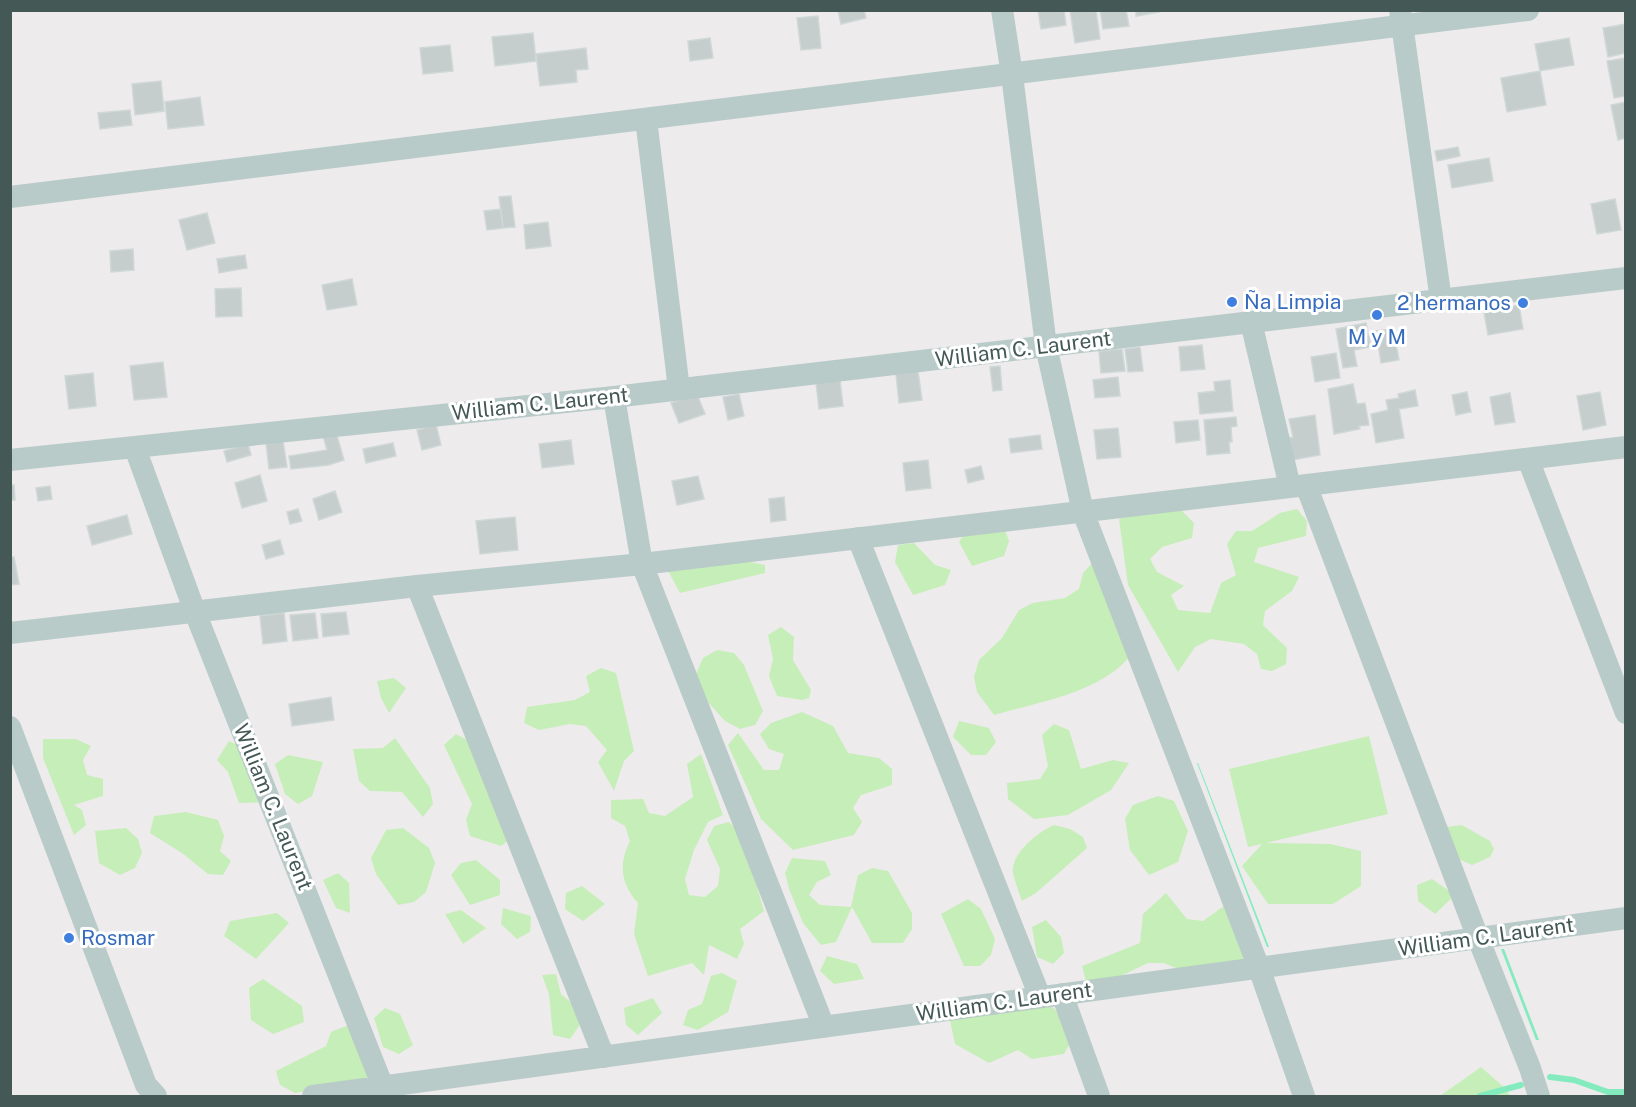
<svg xmlns="http://www.w3.org/2000/svg" width="1636" height="1107" viewBox="0 0 1636 1107" font-family="'Public Sans',sans-serif">
	<style>
		.green { fill: #c6eeb8 }
		.water { fill: #84ebbe }
		.lines { fill: none; stroke-linecap: round; stroke-linejoin: round }
		.stream { stroke: #84ebbe; stroke-width: 6 }
		.building { fill: #c5cecd; stroke: #cfd7d7; stroke-width: 1.5 }
		.minor { stroke: #b9cbc8; stroke-width: 22 }
		.shop-dot { fill: #3f7fe0; stroke: #fff; stroke-width: 2 }
		.labels { text-anchor: middle; stroke-width: 6; stroke-linejoin: round; paint-order: stroke }
		.shop-label { font-size: 21px; fill: #366cbe; stroke: #fff; text-anchor: start }
		.street-label { font-size: 21px; fill: #445955; stroke: #fff }
	</style>
	<rect width="100%" height="100%" fill="#eeebed"/>
	<path class="green" d="M1166,507l16,4 12,12 -2,15 -30,9 -12,12 7,13 27,14 -13,9 7,15 32,3 11,-30 15,-8 -9,-31 9,-13h16l28,-18 17,-4 10,12 -1,15 -48,12 -4,14 45,15 -7,14 -27,20 -2,14 24,23 -1,16 -14,7 -11,-2 -4,-15 -13,-10 -33,-5 -16,8 -17,25 -50,-87 -9,-66z
		M1003,525l6,16 -5,15 -32,10 -13,-24 9,-15z
		M914,543l21,22 16,5 -6,15 -32,10 -18,-33 3,-17z
		M699,552l66,13v8l-85,20 -13,-24z
		M1094,561l40,90c-30,42 -93,50 -140,64l-17,-23 -3,-15 5,-17 23,-22 17,-28 14,-7 32,-5 14,-9 4,-16z
		M781,627l13,10 -1,23 18,30 -2,8 -7,2 -25,-4 -8,-20 4,-17 -5,-24z
		M717,650l17,3 10,12 19,46 -8,14 -15,4 -15,-8 -28,-31 -1,-16 7,-16z
		M601,668l15,5 18,78 -10,10 -10,30 -16,-29 9,-12 -21,-24 -16,-2 -31,6 -15,-7 3,-16 48,-7 15,-8 -4,-16z
		M394,678l12,10 -17,25 -8,-15 -4,-17z
		M802,712l31,14 15,27 31,5 13,11v16l-31,10 -8,13 9,14 -8,13 -61,15 -32,-31 -33,-74 10,-12 26,37h15l5,-16 -15,-5 -9,-15 11,-11z
		M959,721l30,7 7,14 -10,13h-15l-18,-18z
		M1054,724l15,6 12,39 32,-9 16,3 -18,27 -43,25 -34,4 -26,-20 -1,-16 33,-4 8,-13 -6,-31z
		M456,734l15,8 43,94 -13,10 -31,-10 -4,-16 6,-16 -28,-59z
		M1369,736l19,78 -122,29 64,1 31,7v35l-28,18h-65l-26,-38 20,-22 -14,3 -19,-78z
		M395,738l35,50 3,16 -10,13 -21,-25 -32,-1 -11,-10 -6,-32 30,-1z
		M43,739h33l15,7 -8,14 4,15 16,4v17l-29,9 8,5 4,15 -12,10 -31,-77z
		M229,741l15,7 26,54 -31,1 -11,-31 -11,-12z
		M701,754l22,61 -15,7 -14,28 -9,29 4,16 16,2 13,-11 2,-17 -13,-29 7,-14 15,-4 12,11 23,78 -24,18 4,15 -7,15 -28,-14 -5,30 -12,-12 -44,13 -14,-42 4,-31c-17,-19 -20,-39 -8,-62l-5,-15 -14,-8v-18l32,-1 6,14 16,3 28,-19 -6,-33z
		M288,755l35,7 -11,34 -14,8 -13,-10 -10,-30z
		M1158,796l16,5 14,30 -10,31 -29,13 -19,-25 -5,-31 8,-14z
		M186,812l32,8 6,16 -4,15 11,10 -8,14 -15,-1 -26,-21 -32,-20 4,-17z
		M1054,825l16,4 13,8 4,11 -51,45 -14,8c-3,-9 -7,-19 -9,-28 -3,-19 25,-41 41,-48z
		M1462,825l28,16 4,8 -4,8 -18,8 -27,-12 2,-26z
		M126,828l12,11 4,14 -7,15 -15,7 -21,-12 -4,-32z
		M403,828l26,20 6,15 -9,29 -12,10 -16,3 -22,-31 -5,-16 15,-28z
		M792,858l33,3 6,14 -14,7 -8,13 11,10 31,2 7,-32 14,-7 16,3 24,42v16l-9,14h-31l-20,-36 -16,35 -15,3 -18,-22 -14,-34 -4,-16z
		M476,860l24,20v15l-30,10 -19,-30 10,-12z
		M338,873l11,10 1,30 -14,-5 -13,-28z
		M1432,879l23,16 -20,19 -17,-13 -1,-16z
		M582,886l23,18 -22,17 -18,-12 1,-16z
		M1166,893l21,26 16,2 25,-18 16,53 -4,15 -31,11 -45,-19h-16l-46,22 -16,-4 -4,-15 58,-23 3,-29z
		M968,899l13,10 14,30 -4,16 -11,11h-16l-23,-52z
		M503,908l28,8 -1,16 -13,7 -16,-15z
		M461,910l25,18 -23,16 -18,-30z
		M277,913l12,10 -33,36 -32,-23 6,-15z
		M1046,920l15,17 3,16 -11,11 -16,-7 -5,-30z
		M827,956l30,8 7,15 -30,5 -14,-13z
		M722,973l15,8 -9,31 -30,18 -15,-5 5,-15 14,-6 9,-28z
		M556,974l5,20 19,16 -1,16 -9,13 -17,-4 -4,-41 -7,-19z
		M263,979l39,27 2,16 -31,12 -22,-14 -2,-32z
		M974,995l66,2 18,15 14,28 -8,14 -32,5 -14,-9 -29,13 -34,-19 -7,-33 11,-12z
		M653,998l9,15 -24,22 -12,-10 -2,-17z
		M385,1008l15,6 13,31 -14,9 -16,-7 -9,-29z
		M346,1026l14,7 16,28 -10,18 -71,14 -15,-8 -4,-14 50,-25 5,-14z
		M1481,1067l25,22 4,7h-70z"/>
	<path class="water" d="M1197,763h1l71,184h-2z
		M1501,949h3l35,91h-3z"/>
	<g class="lines">
		<path class="stream" d="M1550,1077l24,3 34,12h18
			M1480,1096l41,-11"/>
	</g>
	<path class="building" d="M838,10h26l2,8 -25,6z
		M1038,10h26l2,15 -25,4z
		M1070,10h26l4,29 -25,4z
		M1100,10h26l3,16 -26,3z
		M1136,10h23v2l-23,4z
		M818,16l3,32 -20,2 -4,-32z
		M1626,24v29l-18,4 -5,-29z
		M533,33l3,28 -41,5 -3,-29z
		M710,38l3,20 -23,3 -2,-20z
		M1569,38l5,27 -34,6 -5,-27z
		M450,45l3,26 -30,3 -3,-26z
		M586,48l2,21 -12,1 1,12 -37,4 -4,-32z
		M1626,58v38l-12,2 -7,-37z
		M1540,71l6,34 -39,7 -6,-34z
		M161,81l3,30 -29,4 -3,-31z
		M200,97l4,28 -36,4 -3,-27z
		M1626,102v36l-8,2 -7,-35z
		M130,110l2,15 -32,4 -2,-16z
		M1458,147l2,9 -23,5 -2,-10z
		M1489,158l4,23 -41,7 -4,-23z
		M511,196l4,31 -12,1 -4,-31z
		M1615,199l6,31 -24,4 -6,-30z
		M501,209l2,19 -16,2 -3,-19z
		M207,213l8,30 -28,7 -8,-30z
		M548,222l3,24 -25,3 -2,-24z
		M133,249l1,21 -23,2 -1,-21z
		M245,255l2,13 -28,5 -2,-14z
		M352,279l5,26 -30,5 -5,-25z
		M241,288l1,28 -26,1 -1,-28z
		M1519,305l4,24 -35,6 -4,-23z
		M1366,323l5,24 -17,3 3,16 -14,2 -7,-39z
		M1393,329l6,31 -18,3 -5,-32z
		M1202,345l3,24 -24,2 -2,-24z
		M1140,347l3,24 -15,1 -3,-23z
		M1122,349l3,22 -24,2 -2,-22z
		M1336,353l4,25 -25,4 -4,-25z
		M163,362l4,35 -33,3 -4,-34z
		M1000,366l2,24 -9,1 -3,-24z
		M918,371l4,29 -23,3 -3,-29z
		M93,373l3,33 -27,3 -4,-33z
		M1118,377l2,19 -25,2 -2,-18z
		M840,380l3,26 -24,3 -3,-26z
		M1230,380l3,31 -33,3 -2,-21 17,-2 -1,-9z
		M1353,384l4,20 8,-1 4,22 -10,1 1,3 -26,5 -6,-45z
		M1415,390l3,16 -19,3 5,29 -28,5 -5,-29 17,-4 -2,-10 13,-2 -1,-4z
		M1467,392l4,20 -15,3 -4,-20z
		M1600,392l6,33 -23,5 -6,-34z
		M1510,393l5,29 -20,3 -5,-28z
		M697,394l8,20 -26,9 -8,-20z
		M739,394l5,22 -16,4 -5,-23z
		M1315,415l5,40 -28,5 -3,-22 4,-1 -4,-18z
		M1236,417l1,9 -6,1 1,15h-3l1,11 -23,2 -3,-35z
		M1198,420l2,20 -24,3 -2,-21z
		M436,425l5,20 -19,5 -5,-20z
		M1118,428l3,29 -24,2 -3,-29z
		M336,432l8,28 -15,5 -38,4 -2,-13 38,-6 -4,-14z
		M1040,435l2,14 -31,4 -2,-14z
		M571,440l3,24 -32,4 -3,-24z
		M283,441l4,26 -18,2 -3,-26z
		M393,443l3,13 -30,7 -3,-14z
		M248,444l3,11 -24,7 -3,-11z
		M928,460l3,28 -25,3 -3,-28z
		M981,466l3,13 -16,4 -3,-13z
		M260,475l7,26 -25,7 -7,-25z
		M698,476l6,23 -27,6 -5,-24z
		M10,485h4l1,15h-5z
		M50,486l2,13 -14,2 -2,-13z
		M335,491l7,21 -23,8 -6,-21z
		M784,497l2,23 -15,2 -2,-23z
		M298,509l4,12 -12,3 -3,-12z
		M127,515l5,19 -40,11 -5,-19z
		M515,517l3,33 -38,4 -4,-33z
		M280,540l4,14 -18,5 -4,-14z
		M10,557h4l5,27 -9,1z
		M346,612l3,22 -26,3 -2,-23z
		M284,613l3,28 -24,3 -3,-28z
		M315,613l3,25 -25,3 -3,-26z
		M331,697l3,23 -42,6 -3,-22z"/>
	<g class="lines">
		<path class="minor" d="M1002,10l10,65 34,271 37,166 176,456 45,128
			M1400,10l41,290
			M646,119l33,270
			M10,197l1518,-187
			M1251,322l39,165
			M614,397l28,167 182,463
			M135,448l60,164 188,475
			M1528,459l98,254
			M10,460l604,-63 1012,-119
			M1306,485l172,453 52,130 9,28
			M858,538l182,459
			M417,586l187,471
			M10,633l407,-47 225,-22 984,-117
			M10,727l136,358 10,11
			M1062,994l37,102
			M313,1096l1313,-178"/>
	</g>
	<g class="shop-dot">
		<circle cx="1232" cy="302" r="6"/>
		<circle cx="1523" cy="303" r="6"/>
		<circle cx="1377" cy="315" r="6"/>
		<circle cx="69" cy="938" r="6"/>
	</g>
	<g class="labels">
		<g class="shop-label">
			<text x="1244" y="309">Ña Limpia</text>
			<text x="1511" y="310" text-anchor="end">2 hermanos</text>
			<text x="1377" y="344" text-anchor="middle">M y M</text>
			<text x="81" y="945">Rosmar</text>
		</g>
		<g class="street-label">
			<text transform="translate(1023 349) rotate(-7)" y="7">William C. Laurent</text>
			<text transform="translate(540 404) rotate(-6)" y="7">William C. Laurent</text>
			<text transform="translate(273 807) rotate(68)" y="7">William C. Laurent</text>
			<text transform="translate(1486 937) rotate(-8)" y="7">William C. Laurent</text>
			<text transform="translate(1004 1002) rotate(-8)" y="7">William C. Laurent</text>
		</g>
	</g>
	<rect width="1636" height="1107" fill="none" stroke="#445955" stroke-width="24"/>
</svg>
